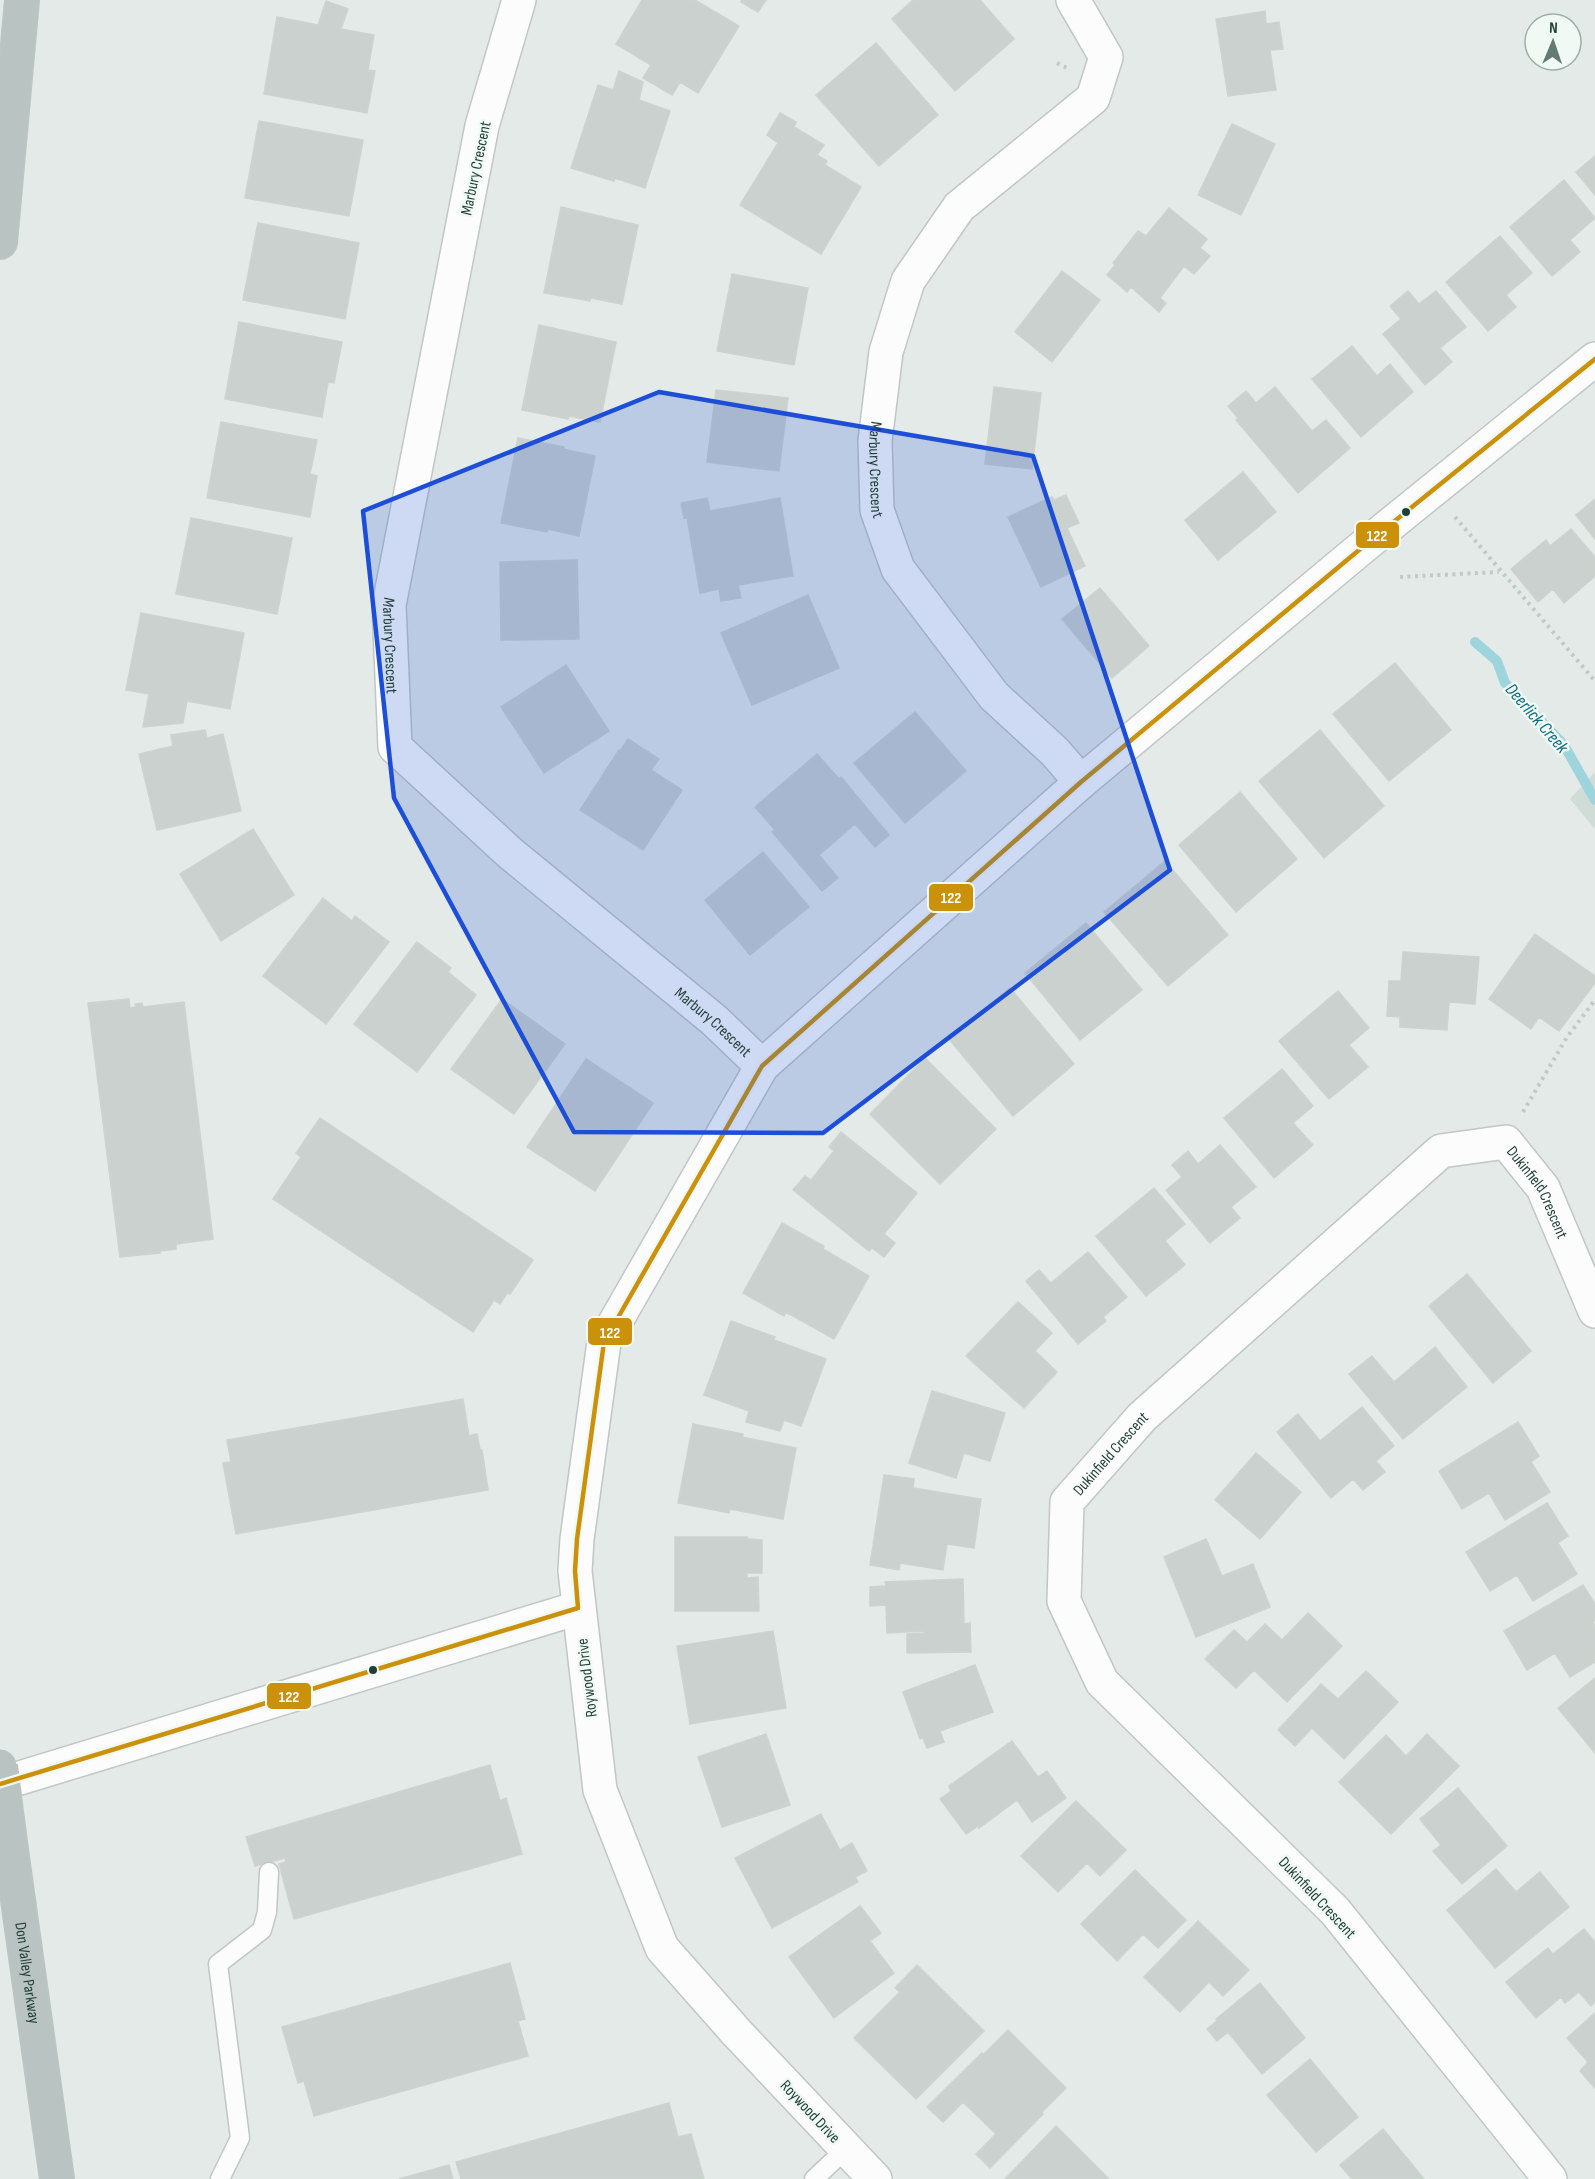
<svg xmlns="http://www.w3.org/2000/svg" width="1595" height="2179" viewBox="0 0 1595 2179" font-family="'Sofia Sans Condensed',sans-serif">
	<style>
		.built { fill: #d0dcd7 }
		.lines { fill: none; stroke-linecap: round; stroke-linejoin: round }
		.stream { stroke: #9ed4dc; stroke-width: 10 }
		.building { fill: #cad1ce; stroke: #ccd3d0; stroke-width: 1.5 }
		.service-casing { stroke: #c0c7c4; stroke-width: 21 }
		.minor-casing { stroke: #c0c7c4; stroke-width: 36 }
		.motorway-casing { stroke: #bbc6c3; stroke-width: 36 }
		.path { stroke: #c0cac7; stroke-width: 4; stroke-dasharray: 3 4.5; stroke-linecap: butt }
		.service { stroke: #fbfcfb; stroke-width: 18 }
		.minor { stroke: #fbfcfb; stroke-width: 33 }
		.motorway { stroke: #b9c3c1; stroke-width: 33 }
		.motorway-bridge-casing { stroke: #bbc6c3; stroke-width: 36; stroke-linecap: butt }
		.motorway-bridge { stroke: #b9c3c1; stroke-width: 33 }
		.bus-1-casing { stroke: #f1f9f5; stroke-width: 9 }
		.bus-1 { stroke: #cc910b; stroke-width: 4.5 }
		.marked { fill: #1d4ed8; fill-opacity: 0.2; stroke: #1d4ed8; stroke-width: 4.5; stroke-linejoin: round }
		.bus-dot { fill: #1f3f37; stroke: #f1f9f5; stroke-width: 2 }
		.labels { text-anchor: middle; stroke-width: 5; stroke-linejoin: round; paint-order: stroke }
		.street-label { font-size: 16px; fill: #1f3f37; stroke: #f1f9f5 }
		.water-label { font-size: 18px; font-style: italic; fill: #126e81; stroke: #f1f9f5 }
		.line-badge { stroke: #f1f9f5; stroke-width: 2 }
		.badge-label { font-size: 16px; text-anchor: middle; font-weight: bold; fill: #fff }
	</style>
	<rect width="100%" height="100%" fill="#e3eae7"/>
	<path class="built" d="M1595,772v57l-25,-30z"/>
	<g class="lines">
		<path class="stream" d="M1475,642l22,19 8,22 59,62 31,55"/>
	</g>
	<path class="building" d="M642,0h53l44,26 -41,67 -18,-11 -8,13 -29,-17 8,-13 -35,-21z
		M742,0h24l-8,12 -17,-10z
		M913,0h67l34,39 -59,52 -63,-72z
		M326,1l22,8 -7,20 33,6 -6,35 7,1 -8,42 -103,-19 13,-77 41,8z
		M1265,11l1,13 13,-2 4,27 -13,1 6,40 -48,6 -12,-77z
		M876,43l62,72 -59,51 -63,-71z
		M619,71l24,11 -4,18 31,11 -25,77 -30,-10 -1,3 -43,-13 27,-83 15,5z
		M780,113l16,9 -2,5 30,18 -7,10 10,6 -2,4 36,22 -40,67 -81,-49 38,-62 -11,-8z
		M259,121l104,19 -14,76 -104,-18z
		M1232,124l43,20 -34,71 -43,-20z
		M1595,156v39l-19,-23z
		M1564,180l31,38 -25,22 10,12 -28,24 -42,-49z
		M561,207l77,18 -16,79 -31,-6 -1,3 -46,-8z
		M1169,208l38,31 -7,9 10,8 -16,18 -10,-8 -24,32 6,5 -7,9 -28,-25 -4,5 -20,-17 8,-10 -2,-2 25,-32 8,5z
		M258,223l101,20 -14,76 -102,-19z
		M1500,236l32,37 -26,22 10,12 -28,24 -42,-49z
		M1062,271l38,29 -48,62 -37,-30z
		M732,274l76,14 -14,77 -77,-14z
		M1408,291l11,13 17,-13 30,36 -26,21 12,14 -27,23 -42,-51 18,-15 -11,-13z
		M239,322l103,20 -8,41 -6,-1 -6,35 -97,-18z
		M539,325l77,17 -16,80 -31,-6 -1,3 -46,-9z
		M1352,346l25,30 13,-12 23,28 -52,45 -49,-58z
		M994,387l47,6 -9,76 -47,-5z
		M1275,387l37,44 14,-11 24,28 -52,45 -62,-73 2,-2 -10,-12 18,-15 10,12z
		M716,390l72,8 -9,73 -72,-9z
		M221,422l96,18 -7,34 7,2 -7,41 -103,-19z
		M518,438l46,9 -1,2 32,7 -16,80 -31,-7 -1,3 -46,-9z
		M1243,472l33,40 -58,48 -33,-40z
		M1066,495l13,28 -12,5 18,38 -44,21 -33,-70 44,-20 2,3z
		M707,498l3,13 70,-13 13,78 -55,9 3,13 -20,3 -2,-12 -19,4 -13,-76 -3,1 -3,-15z
		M1595,499v40l-19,-24z
		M191,518l101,20 -15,76 -101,-20z
		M1571,529l24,28v19l-31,27 -11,-14 -15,13 -27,-33 35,-29 4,6z
		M577,560l2,79 -78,1 -1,-78z
		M1100,588l49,58 -37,32 -50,-59z
		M808,595l31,73 -87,37 -31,-72z
		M141,613l103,20 -14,76 -43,-8 -4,22 -40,4 6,-33 -23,-4z
		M1395,663l56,67 -62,51 -56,-67z
		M566,665l43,66 -65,42 -43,-66z
		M915,712l51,59 -61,52 -51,-60z
		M205,730l2,8 16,-4 18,77 -84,19 -18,-76 34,-8 -2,-11z
		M1320,730l64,76 -60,52 -65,-77z
		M628,739l31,20 -8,11 31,20 -39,60 -63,-40 39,-60 1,1z
		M817,754l22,25 2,-2 48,58 -14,12 -20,-23 -36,31 19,23 -16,13 -50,-59 3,-2 -20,-23z
		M1240,792l57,67 -61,53 -57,-67z
		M253,829l41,66 -73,46 -41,-67z
		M763,852l46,55 -59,48 -45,-55z
		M1165,861l63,74 -60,51 -64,-74z
		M323,898l29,23 3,-5 34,26 -63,82 -63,-48z
		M1086,923l56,67 -62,50 -55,-67z
		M1535,934l60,42v7l-36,48 -20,-14 -8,12 -42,-30z
		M417,942l34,26 -3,4 28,23 -59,77 -63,-48z
		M1403,952l76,5 -4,47 -26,-2 -2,28 -47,-3v-10l-13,-1 2,-35h12z
		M1010,988l64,76 -61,52 -64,-77z
		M1338,991l31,37 -20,17 19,22 -39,32 -50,-58z
		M129,999l1,9 6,-1 -1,-3 7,-1 1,4 41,-5 29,237 -37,5v5l-16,2v2l-40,4 -32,-254z
		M502,999l63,45 -51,70 -63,-45z
		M925,1058l71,71 -56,55 -70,-70z
		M586,1059l67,44 -58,88 -68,-44z
		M1282,1069l31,37 -20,17 20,22 -39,33 -50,-60z
		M320,1118l213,142 -23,34 -2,-2 -8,12 -6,-4 -21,32 -200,-133 28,-42 -5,-4z
		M841,1132l76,61 -33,41 11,9 -11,14 -12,-9 -3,3 -76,-61 12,-14 6,4 23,-29 -5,-4z
		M1220,1145l36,42 -25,20 9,11 -30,25 -44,-53 16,-13 -10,-12 16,-14 10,13z
		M1154,1188l31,36 -20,17 20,24 -39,31 -50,-60z
		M782,1223l42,23 -1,3 46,27 -35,63 -48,-27 -2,4 -41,-23z
		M1088,1252l39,45 -24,20 3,4 -28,23 -52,-63 13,-11 12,13z
		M1467,1274l64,77 -38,32 -64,-77z
		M1018,1302l34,31 -17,18 22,21 -33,36 -58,-52z
		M731,1321l44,16 -1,3 52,19 -25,67 -17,-6 -4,11 -34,-9 3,-11 -45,-16z
		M1435,1347l32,40 -64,52 -54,-65 23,-18 22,26z
		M932,1391l73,22 -15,48 -26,-8 -8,25 -47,-15z
		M463,1399l6,37 8,-2 3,16h2l6,40 -252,44 -13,-71 8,-1 -4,-22z
		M1362,1407l32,39 -18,15 9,11 -22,18 -10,-11 -22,19 -54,-66 21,-18 22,27z
		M1518,1422l21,34 -8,6 19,30 -45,28 -16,-27 -27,16 -23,-38z
		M693,1424l50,10 -1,3 54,11 -13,71 -53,-10 -1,4 -51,-10z
		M1256,1453l45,39 -41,47 -45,-39z
		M884,1475l30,4 -1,9 68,11 -7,49 -27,-4 -4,26 -43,-7 -1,7 -29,-5z
		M1547,1503l21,33 -10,7 19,31 -44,27 -16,-26 -27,16 -24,-39z
		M675,1537h72l1,2 14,1v33h-15v5l11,-1 1,34h-84z
		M1206,1539l16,37 31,-12 17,43 -74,30 -32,-80z
		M963,1579l1,45 6,-1 1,29 -64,1v-19l17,-1v-2l-37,2 -1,-28 -16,1v-19l16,-1 -1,-4z
		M1583,1585l12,19v16l-2,2 2,4v36l-25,15 -15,-24 -28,17 -23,-39z
		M1308,1613l34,33 -55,56 -33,-32 -18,18 -31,-29 29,-29 13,12 18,-18 17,16z
		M773,1631l13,77 -96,16 -13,-78z
		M975,1665l18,47 -53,19 4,11 -17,6 -4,-10 -3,1 -17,-47z
		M1366,1671l32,31 -54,57 -32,-31 -17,18 -17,-16 43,-46 17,15z
		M1595,1678v75l-37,-45z
		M766,1734l24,71 -68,22 -24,-70z
		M1427,1734l32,32 -68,68 -52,-52 47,-47 20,21z
		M1012,1741l26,36 9,-6 19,27 -34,24 -15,-22 -38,28 -1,-2 -12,8 -26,-35 11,-8 -2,-5z
		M490,1765l10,36 6,-3 16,56 -228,65 -15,-55 7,-2 -1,-4 -30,8 -9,-29z
		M1458,1788l49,58 -45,38 -29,-33 8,-6 -21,-26z
		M1076,1801l50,49 -26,26 -13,-13 -29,29 -37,-36z
		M821,1814l19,36 12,-7 15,28 -12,6 3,5 -86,46 -37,-70z
		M1496,1869l20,23 24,-20 29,35 -74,61 -48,-58z
		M1135,1870l51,50 -28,28 -15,-14 -26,27 -36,-37z
		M860,1906l21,27 -11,8 24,32 -60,45 -45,-61z
		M1198,1921l51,49 -26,26 -14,-14 -29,30 -36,-35z
		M1584,1929l11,13v60l-4,4 -12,-14 -14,11 -4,-6 -25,21 -30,-36 42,-34 5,6z
		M510,1963l15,56 -7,2 10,35 -214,60 -10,-35 -6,2 -16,-56z
		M917,1965l67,66 -68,68 -62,-61 46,-46 -5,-4z
		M1260,1983l45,55 -43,36 -34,-42 -11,9 -10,-12 11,-9 -2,-1z
		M1595,2013v75l-15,-17 8,-9 -21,-24z
		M1008,2030l58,58 -24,24 1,2 -53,54 -14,-14 20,-20 -33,-32 -20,20 -16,-15 55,-54 2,1z
		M1310,2059l48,58 -42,35 -49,-57z
		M669,2103l9,34 13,-3 13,45h-243l-5,-17z
		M1056,2126l53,53h-104z
		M1383,2129l41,50h-72l-12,-14z
		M449,2165l4,14h-54z"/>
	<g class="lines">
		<defs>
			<path id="service" d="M220,2179l20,-41 -22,-174 44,-34 5,-18 2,-40
				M814,2179l32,-30"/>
			<g id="minor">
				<path id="s1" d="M519,0l-37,126 -93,479 6,142 115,106 204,167 48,46"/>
				<path id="s2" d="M1073,0l33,57 -13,41 -134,109 -51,74 -22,71 -11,89 2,69 21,59 96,127 61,56 26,30"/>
				<path d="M0,1784l578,-176"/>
				<path d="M875,2179l-138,-146 -75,-85 -62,-158 -25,-219 2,-32 27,-197 158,-276 319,-284 284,-237 230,-186"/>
				<path id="s3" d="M1550,2179l-215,-268 -233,-229 -38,-81 3,-99 75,-85 299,-266 65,-9 37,46 52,123"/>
			</g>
			<g id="motorway">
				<path d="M0,242l22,-242"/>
				<path id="s4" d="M11,1850l46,329"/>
			</g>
		</defs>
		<use href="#service" class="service-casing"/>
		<use href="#minor" class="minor-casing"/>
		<use href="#motorway" class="motorway-casing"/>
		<path class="path" d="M1057,63l10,5
			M1455,517l140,164
			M1400,577l99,-5
			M1523,1112l44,-75 28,-37"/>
		<use href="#service" class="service"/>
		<use href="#minor" class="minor"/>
		<use href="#motorway" class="motorway"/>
		<defs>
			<path id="motorway-bridge" d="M0,1766l11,84"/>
		</defs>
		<use href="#motorway-bridge" class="motorway-bridge-casing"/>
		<use href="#motorway-bridge" class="motorway-bridge"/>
		<defs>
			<path id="bus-1" d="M578,1608l-3,-37 2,-32 27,-197 158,-276 319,-284 284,-237 230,-186
				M0,1784l578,-176"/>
		</defs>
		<use href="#bus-1" class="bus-1-casing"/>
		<use href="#bus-1" class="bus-1"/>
	</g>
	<path class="marked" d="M659,392l374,64 137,414 -347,263 -249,-1 -180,-334 -31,-287z"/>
	<g class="bus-dot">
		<circle cx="1406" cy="512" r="5"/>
		<circle cx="373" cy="1670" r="5"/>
	</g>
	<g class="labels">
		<g class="street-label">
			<text transform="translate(475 168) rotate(-78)" y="6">Marbury Crescent</text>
			<text dy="6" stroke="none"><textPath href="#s2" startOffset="564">Marbury Crescent</textPath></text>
			<text dy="6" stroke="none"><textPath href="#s1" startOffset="660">Marbury Crescent</textPath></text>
			<text dy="6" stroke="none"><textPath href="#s1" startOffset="1182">Marbury Crescent</textPath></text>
			<text dy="6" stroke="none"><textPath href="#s3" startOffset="1498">Dukinfield Crescent</textPath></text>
			<text dy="6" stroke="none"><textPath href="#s3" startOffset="924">Dukinfield Crescent</textPath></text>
			<text transform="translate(586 1678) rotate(-97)" y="6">Roywood Drive</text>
			<text transform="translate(1318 1897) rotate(47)" y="6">Dukinfield Crescent</text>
			<text dy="6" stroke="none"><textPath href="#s4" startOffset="124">Don Valley Parkway</textPath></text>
			<text transform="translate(811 2111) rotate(47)" y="6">Roywood Drive</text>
		</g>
		<g class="water-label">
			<text transform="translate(1537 718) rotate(49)" y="6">Deerlick Creek</text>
		</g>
	</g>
	<g class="line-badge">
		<rect x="1355" y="521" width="45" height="28" rx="6" fill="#cc910b"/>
		<rect x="928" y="883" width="46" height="29" rx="6" fill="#cc910b"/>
		<rect x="587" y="1317" width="46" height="29" rx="6" fill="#cc910b"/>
		<rect x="266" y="1682" width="46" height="28" rx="6" fill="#cc910b"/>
	</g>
	<g class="badge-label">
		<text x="1377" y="541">122</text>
		<text x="951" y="903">122</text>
		<text x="610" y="1338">122</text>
		<text x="289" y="1702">122</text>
	</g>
	<g transform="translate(1553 42) rotate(2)"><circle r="28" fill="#f1f9f5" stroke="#9dafa9" stroke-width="1.5"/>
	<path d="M0-4.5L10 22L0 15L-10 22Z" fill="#647b75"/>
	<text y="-9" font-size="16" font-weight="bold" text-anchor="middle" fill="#1f3f37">N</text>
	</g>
</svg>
